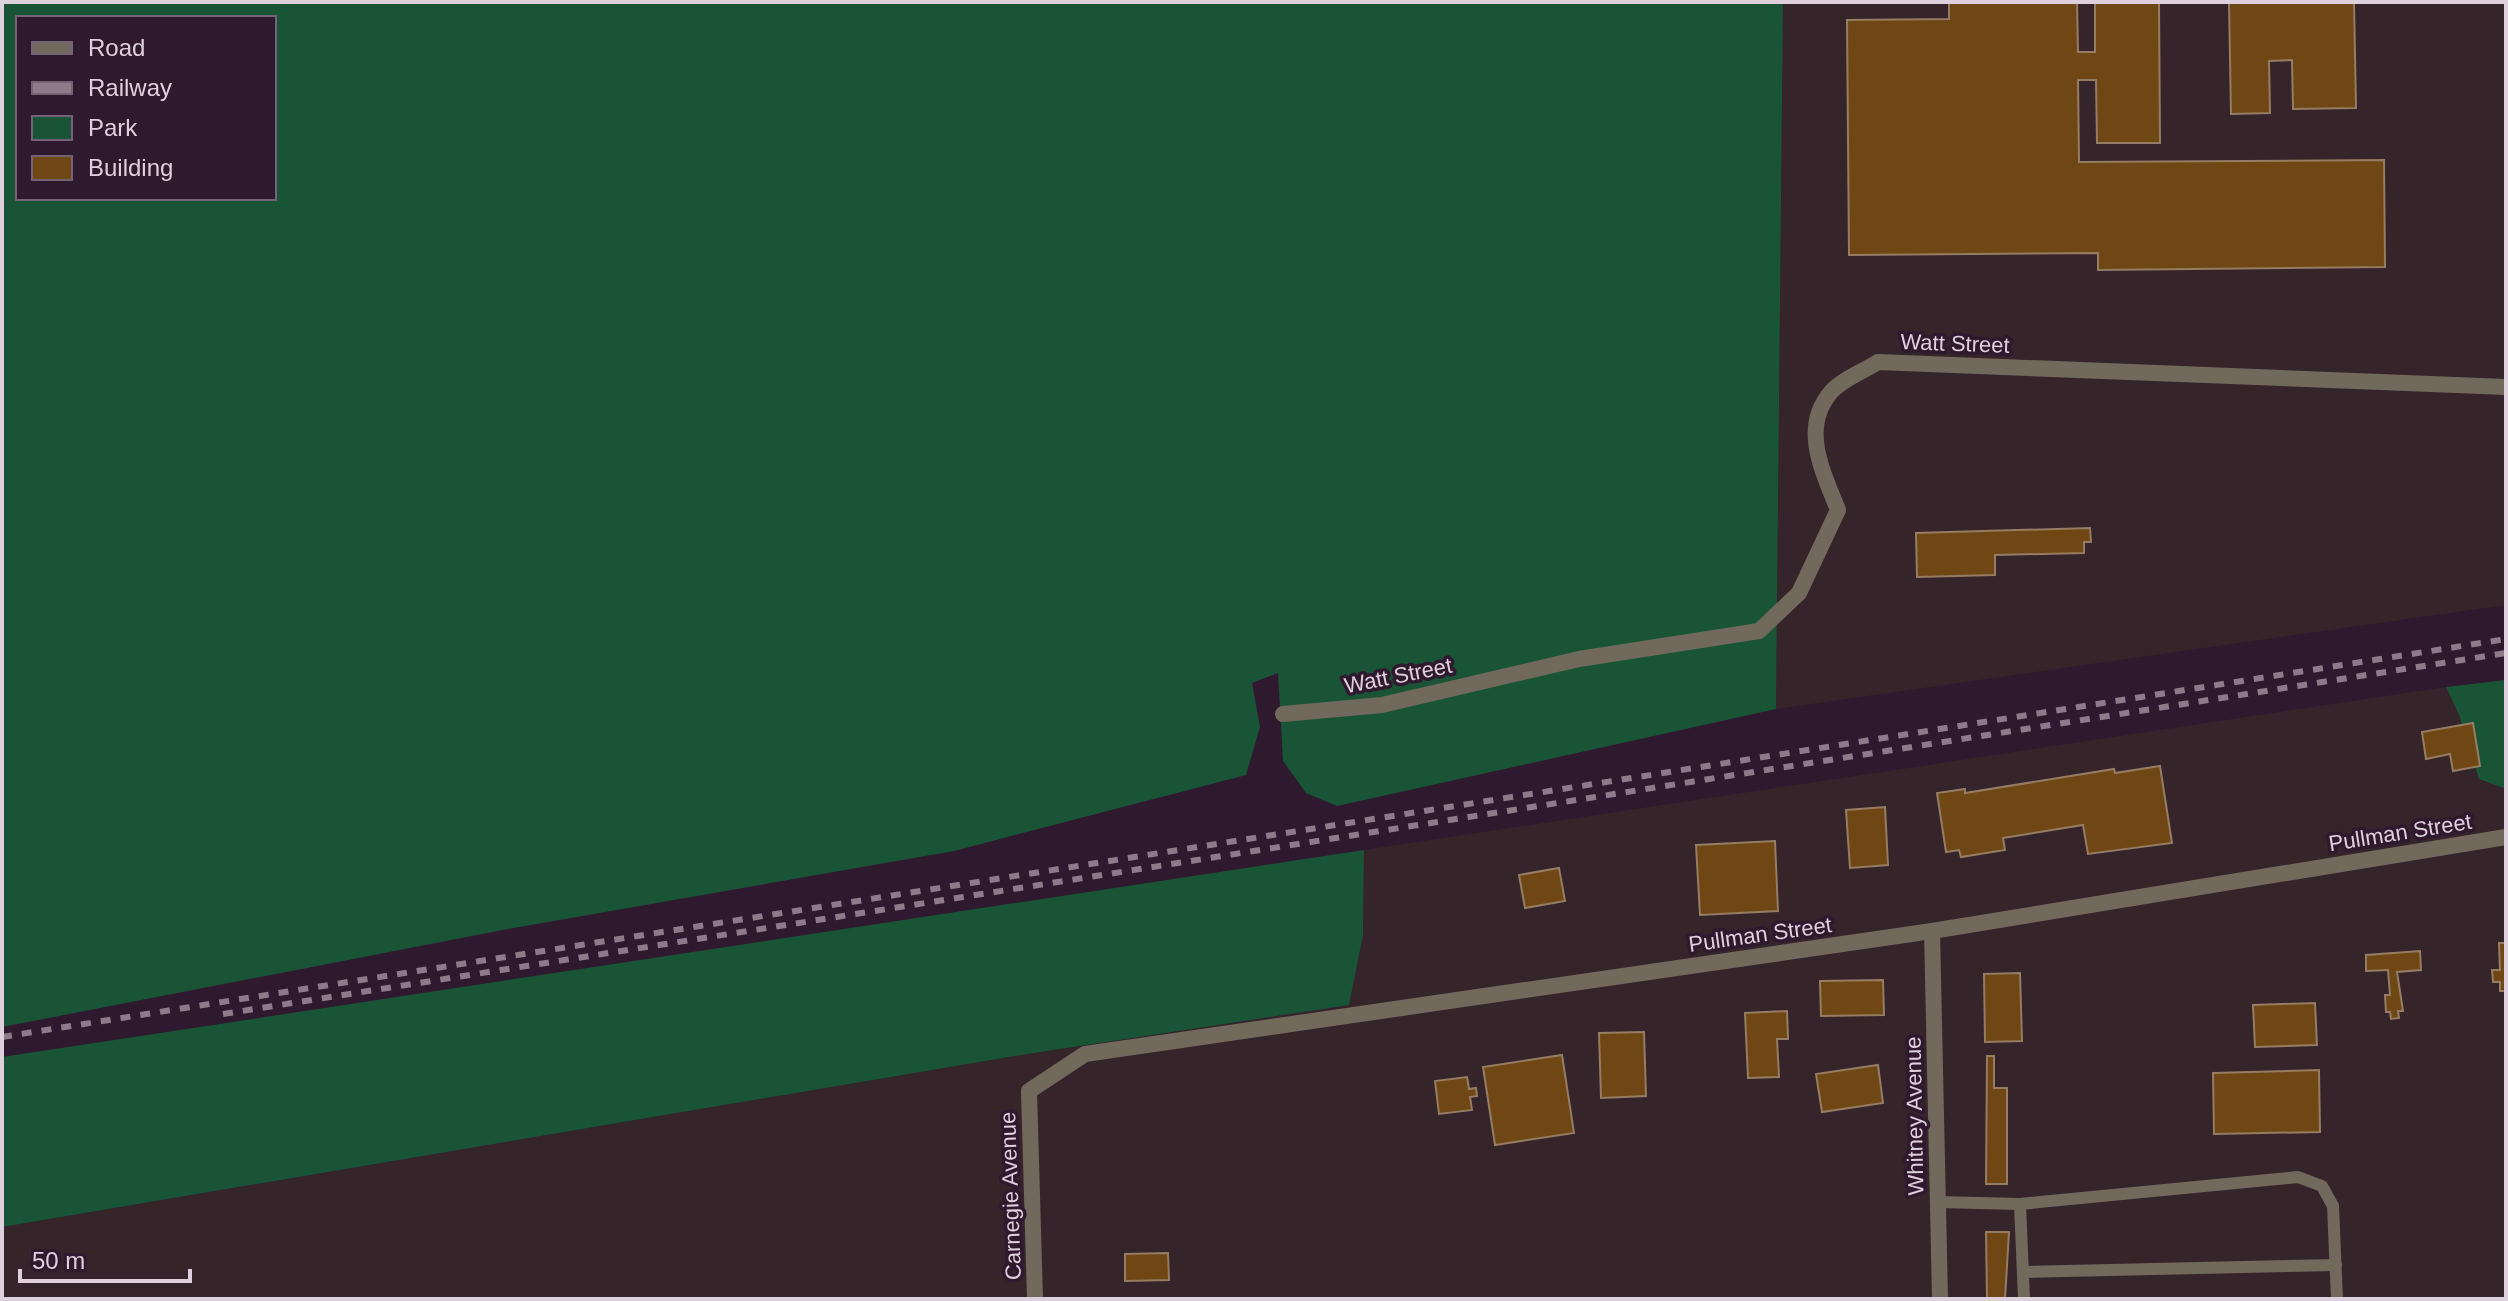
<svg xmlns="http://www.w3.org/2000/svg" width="2508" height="1301" font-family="Arial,sans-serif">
	<rect width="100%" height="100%" fill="#2f192e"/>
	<g fill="#36242b">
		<polygon points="1783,2 2506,2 2506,605 1776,709"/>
		<polygon points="2446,687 2459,715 2479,779 2506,789 2506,1299 2,1299 2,1227 1015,1056 1349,1005 1363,935 1364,850"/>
	</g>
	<g fill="#1a5437" fill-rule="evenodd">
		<path d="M2 2H1783L1776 709 1337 806 1306 793 1283 761 1278 673 1252 683 1260 727 1246 775 954 851 508 929 2 1027ZM18 18H274V198H18Z"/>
		<polygon points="2506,680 2506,789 2479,779 2459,715 2446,687"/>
		<polygon points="1364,850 1363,935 1349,1005 1015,1056 2,1227 2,1057"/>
	</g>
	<g fill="#6f4715" stroke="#957c62" stroke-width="2">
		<polygon points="1949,2 2077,2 2078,52 2095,52 2095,2 2159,2 2160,143 2097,143 2096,80 2078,80 2079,162 2384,160 2385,267 2098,270 2098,253 1849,255 1847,20 1949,19"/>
		<polygon points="2229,2 2354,2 2356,108 2293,109 2292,60 2269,61 2270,113 2231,114"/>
		<polygon points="2090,528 2091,542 2084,542 2084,553 1995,555 1995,575 1917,577 1916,533"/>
		<polygon points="2473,723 2480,766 2453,771 2450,754 2426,759 2422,732"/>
		<polygon points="2160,766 2172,843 2088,854 2083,825 2003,838 2005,850 1961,857 1959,850 1946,852 1937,793 1965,789 1965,793 2114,769 2115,773"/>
		<polygon points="1885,807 1888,865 1850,868 1846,810"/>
		<polygon points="1775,841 1778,911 1700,915 1696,845"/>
		<polygon points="1559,868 1565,901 1525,908 1519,875"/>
		<polygon points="2499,943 2506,943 2506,991 2500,991 2500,982 2493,982 2492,970 2500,970"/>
		<polygon points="2420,951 2421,970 2397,972 2403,1011 2398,1011 2399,1018 2391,1019 2390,1012 2386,1012 2385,995 2390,995 2388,970 2366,971 2366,955"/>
		<polygon points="2020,973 2022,1041 1985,1042 1984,974"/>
		<polygon points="1883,980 1884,1015 1821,1016 1820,981"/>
		<polygon points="2315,1003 2317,1045 2255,1047 2253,1005"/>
		<polygon points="1787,1011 1788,1039 1777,1039 1779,1077 1748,1078 1745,1013"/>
		<polygon points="1644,1032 1646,1096 1601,1098 1599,1033"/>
		<polygon points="1562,1055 1574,1133 1495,1145 1483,1067"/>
		<polygon points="1987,1056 1994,1056 1994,1088 2007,1088 2007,1184 1986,1184"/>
		<polygon points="1878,1065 1883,1103 1822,1112 1816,1074"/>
		<polygon points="2319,1070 2320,1132 2214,1134 2213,1073"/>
		<polygon points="1467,1077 1469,1089 1476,1088 1477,1096 1470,1097 1472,1110 1439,1114 1435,1081"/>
		<polygon points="1986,1232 2009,1232 2005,1299 1987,1299"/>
		<polygon points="1168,1253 1169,1280 1125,1281 1125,1254"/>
	</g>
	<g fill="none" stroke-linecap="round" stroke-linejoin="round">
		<g stroke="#70695c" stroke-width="12">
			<polyline points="1938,1202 2020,1204 2024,1299"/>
			<polyline points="2020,1204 2298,1177 2322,1186 2333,1206 2337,1299"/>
			<polyline points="2023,1272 2336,1265"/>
		</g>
		<g stroke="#70695c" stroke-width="16">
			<path d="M1283 714 1382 705 1579 659 1759 631 1799 593 1838 510C1823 472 1800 428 1831 392 1841 380 1864 371 1878 362L2506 387"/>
			<polyline points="1932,931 1940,1299"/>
			<polyline points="1035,1299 1029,1091 1085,1054 1932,931 2506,837"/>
		</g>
		<g stroke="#8d7b8c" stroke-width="6" stroke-dasharray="10 10" stroke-linecap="butt">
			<polyline points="223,1014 2506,653"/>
			<polyline points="2,1037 2506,639"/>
		</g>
	</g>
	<g text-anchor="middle" stroke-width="7" stroke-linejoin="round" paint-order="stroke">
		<g font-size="22" fill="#dfd0de" stroke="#2f192e">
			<text transform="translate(1955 343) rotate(2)" y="8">Watt Street</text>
			<text transform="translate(1398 675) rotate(-11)" y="8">Watt Street</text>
			<text transform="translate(2400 832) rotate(-9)" y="8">Pullman Street</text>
			<text transform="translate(1760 934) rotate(-8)" y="8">Pullman Street</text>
			<text transform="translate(1914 1116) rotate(-91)" y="8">Whitney Avenue</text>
			<text transform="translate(1010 1196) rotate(-92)" y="8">Carnegie Avenue</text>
		</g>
	</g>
	<rect width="2508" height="1301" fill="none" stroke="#dfd0de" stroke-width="8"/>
	<rect x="16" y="16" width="260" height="184" fill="#2f192e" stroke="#756274" stroke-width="2"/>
	<rect x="32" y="42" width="40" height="12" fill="#70695c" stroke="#756274" stroke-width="2"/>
	<text x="88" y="56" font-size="24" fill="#dfd0de">Road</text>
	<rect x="32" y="82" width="40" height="12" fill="#8d7b8c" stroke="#756274" stroke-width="2"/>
	<text x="88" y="96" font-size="24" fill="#dfd0de">Railway</text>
	<rect x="32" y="116" width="40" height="24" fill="#1a5437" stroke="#756274" stroke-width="2"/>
	<text x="88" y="136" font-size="24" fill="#dfd0de">Park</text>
	<rect x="32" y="156" width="40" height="24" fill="#6f4715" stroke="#756274" stroke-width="2"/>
	<text x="88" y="176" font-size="24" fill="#dfd0de">Building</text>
	<path d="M20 1269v12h170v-12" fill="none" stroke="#dfd0de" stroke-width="4"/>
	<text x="32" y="1269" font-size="24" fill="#dfd0de" stroke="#2f192e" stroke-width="6" paint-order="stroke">50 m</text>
</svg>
